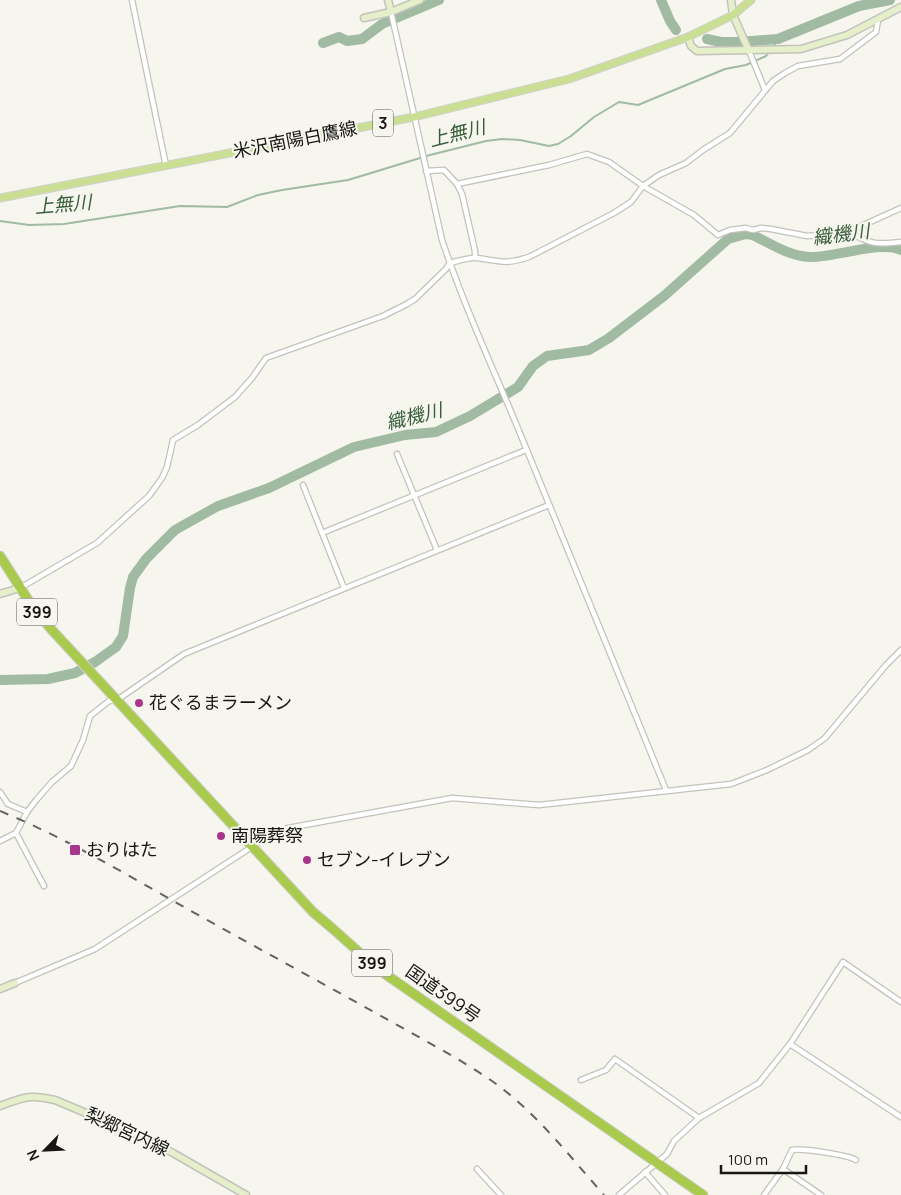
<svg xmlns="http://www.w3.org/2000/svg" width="901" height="1195" font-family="Manrope,'Noto Sans JP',sans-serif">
	<rect width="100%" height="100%" fill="#f6f5ee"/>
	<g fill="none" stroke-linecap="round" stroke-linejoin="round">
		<g stroke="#a1bba2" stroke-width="2">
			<polyline points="773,47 778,39"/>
			<polyline points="0,221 29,225 64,224 180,206 227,207 258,195 282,190 348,180 430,155 486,141 502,139 520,140 549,146 558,144 571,136 594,117 619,102 638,105 725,69 746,65 766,56 770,51"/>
		</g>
		<g stroke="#a1bba2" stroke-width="10">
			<polyline points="661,0 670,21 676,30"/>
			<polyline points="707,39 721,42 738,42 778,39 859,6 890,0"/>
			<polyline points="323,43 339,37 347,41 362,39 382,24 439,0"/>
			<path d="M0 680 48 679 75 673 95 662 116 647 123 636 130 588 133 577 146 559 175 530 218 506 269 488 354 447 405 435 436 432 470 416 518 387 533 366 547 356 589 350 609 338 664 296 728 239 746 234 753 235C771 244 789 256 810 257 833 258 882 240 901 250"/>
		</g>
		<defs>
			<g id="street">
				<polyline points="132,0 166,166"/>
				<path d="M391 12 442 240C463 303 491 364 517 426 567 547 617 668 666 790"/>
				<polyline points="749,51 765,90"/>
				<polyline points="426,171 444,170 457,184 462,194 475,251 475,257"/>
				<polyline points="457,184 549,165 587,154 609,162 643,186 694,215 718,235 730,230 746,228 753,230 761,228 771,229 807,236 835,234 848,232 901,208"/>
				<path d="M848 232C872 244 874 245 901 242"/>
				<polyline points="397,454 437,550"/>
				<polyline points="303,485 344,588"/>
				<polyline points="322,533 526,450"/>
				<path d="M20 588 97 543 149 496 162 478 167 467 173 440 198 425 235 397 252 378 266 358 383 316 407 304 415 299 446 269 450 263C458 261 469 257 477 258 500 261 505 265 529 257L614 213 631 202 643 186 659 175 686 163 703 150 730 133 773 81 785 73 798 66 840 59 876 32 878 20"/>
				<polyline points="0,792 8,804 27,812"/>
				<polyline points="16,833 44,886"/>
				<polyline points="0,841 16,833 27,812 37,799 52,782 71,766 83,740 90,716 109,701 117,700 184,654 549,505"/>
				<polyline points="15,983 95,949 273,833 288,828 452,798 539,805 731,784 767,770 808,750 825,738 886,665 901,650"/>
				<polyline points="790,1044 901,1117"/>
				<polyline points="581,1080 606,1070 615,1059 699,1118"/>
				<polyline points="477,1169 501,1195"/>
				<polyline points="783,1169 821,1195"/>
				<polyline points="645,1172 665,1195"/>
				<polyline points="619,1195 667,1154 674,1141 699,1118 759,1083 790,1044 843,962 901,1002"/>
				<path d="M764 1195 783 1169 792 1150C802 1148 848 1155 856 1160"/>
			</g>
			<g id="secondary">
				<polyline points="388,0 391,12"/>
				<polyline points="731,0 733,15 749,51"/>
				<polyline points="364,18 391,12 420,0"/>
				<polyline points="688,37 691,46 697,51 801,49 847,35 901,7"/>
				<polyline points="0,594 20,588"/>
				<polyline points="0,989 15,983"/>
				<path d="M0 1106C24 1097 29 1094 55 1100L138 1135 173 1153 246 1195"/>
			</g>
			<polyline id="primary" points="0,198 414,117 569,79 688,37 733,15 751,0"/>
			<polyline id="highway" points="0,556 32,606 51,629 313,912 333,929 378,969 703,1195"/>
		</defs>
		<use href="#street" stroke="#c3c2bc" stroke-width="7"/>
		<use href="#secondary" stroke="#c3c2bc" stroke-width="9"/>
		<use href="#primary" stroke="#d1d0d0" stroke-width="9"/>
		<use href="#highway" stroke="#d1d0d0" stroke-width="11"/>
		<use href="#street" stroke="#fff" stroke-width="4.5"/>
		<use href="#secondary" stroke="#e5efca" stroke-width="6"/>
		<use href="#primary" stroke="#cbdf94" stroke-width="7"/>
		<use href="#highway" stroke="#a9ca4d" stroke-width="9"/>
		<path stroke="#64635f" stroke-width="2" stroke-dasharray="9 9" stroke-linecap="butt" d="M0 811C66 838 129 876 191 911 279 960 368 1008 456 1058 472 1068 489 1078 504 1090 542 1120 572 1159 604 1195"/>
	</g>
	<g fill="#aa358d" stroke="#f6f5ee" stroke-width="2">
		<circle cx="139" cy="703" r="5"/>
		<circle cx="221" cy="836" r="5"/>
		<rect x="69" y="844" width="12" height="12" rx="2.5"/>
		<circle cx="307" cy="860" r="5"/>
	</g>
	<g text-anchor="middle" stroke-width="4" stroke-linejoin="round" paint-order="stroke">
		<g fill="#f6f5ee" stroke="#5a5955" stroke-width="1">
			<rect x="373" y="109.5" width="20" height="27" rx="4"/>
			<rect x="17" y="598.5" width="40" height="27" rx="4"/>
			<rect x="352" y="949.5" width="40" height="27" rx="4"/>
		</g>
		<g font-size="16" font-weight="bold" fill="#171614">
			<text x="383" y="129">3</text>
			<text x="37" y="618">399</text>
			<text x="372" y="969">399</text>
		</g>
		<g font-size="18" fill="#171614" stroke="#f6f5ee">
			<text transform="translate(295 140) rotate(-11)" y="6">米沢南陽白鷹線</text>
			<text transform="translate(443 994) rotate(35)" y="6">国道399号</text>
			<text transform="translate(127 1132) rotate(25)" y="6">梨郷宮内線</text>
		</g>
		<g font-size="18" fill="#171614" stroke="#f6f5ee" text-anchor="start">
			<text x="149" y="709">花ぐるまラーメン</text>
			<text x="231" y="842">南陽葬祭</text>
			<text x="86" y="856">おりはた</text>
			<text x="317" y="866">セブン-イレブン</text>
		</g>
		<g font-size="19" font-style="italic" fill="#375f3a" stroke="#f6f5ee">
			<text transform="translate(457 133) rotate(-14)" y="7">上無川</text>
			<text transform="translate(63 204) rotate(-5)" y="7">上無川</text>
			<text transform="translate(841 234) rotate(-7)" y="7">織機川</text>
			<text transform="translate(414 416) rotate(-14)" y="7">織機川</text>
		</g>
	</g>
	<g transform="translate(45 1150) rotate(246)" stroke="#f6f5ee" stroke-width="4" paint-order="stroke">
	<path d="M0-4L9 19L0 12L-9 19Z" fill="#171614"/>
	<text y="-8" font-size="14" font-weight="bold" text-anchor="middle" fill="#171614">N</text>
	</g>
	<path d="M721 1165v8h85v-8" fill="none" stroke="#171614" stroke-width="2.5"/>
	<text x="728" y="1165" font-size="15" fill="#171614" stroke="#f6f5ee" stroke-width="4" paint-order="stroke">100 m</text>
</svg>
